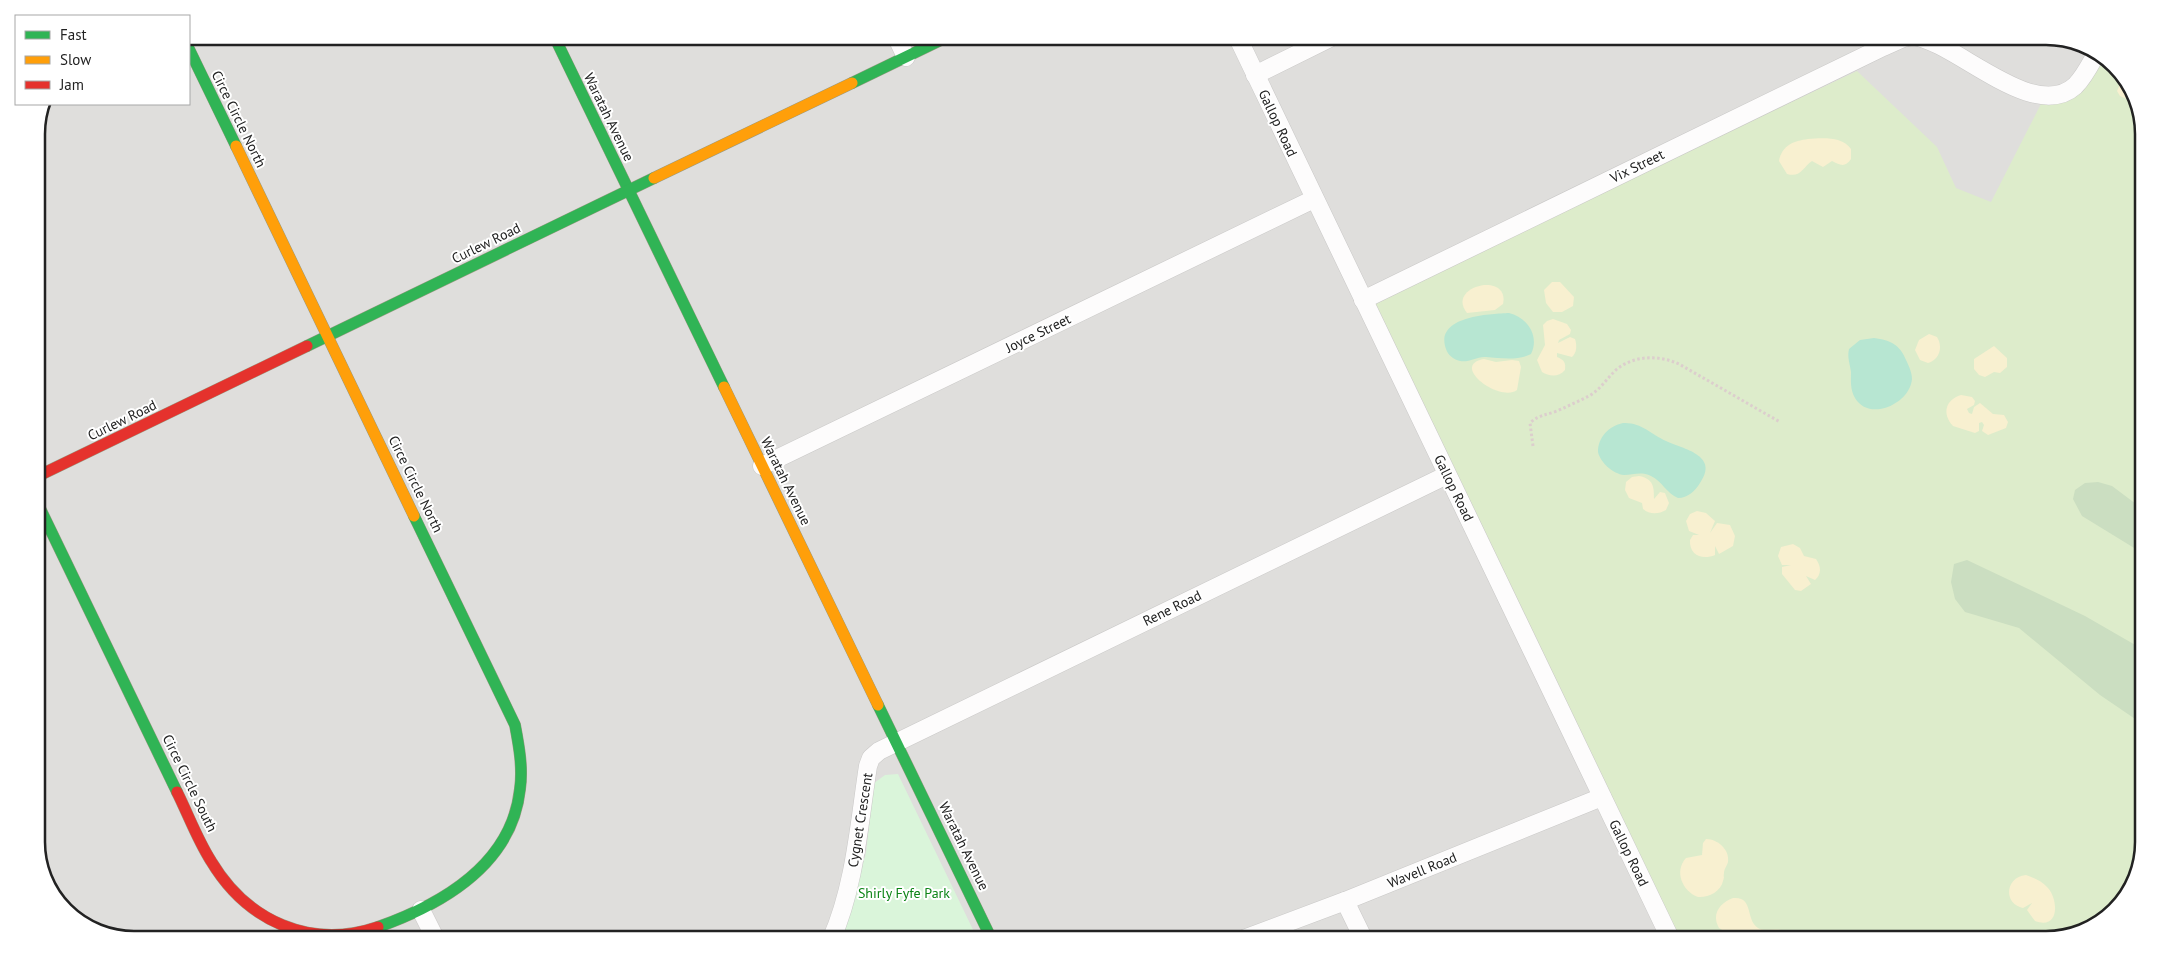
<svg xmlns="http://www.w3.org/2000/svg" width="2180" height="976" font-family="'PT Sans',sans-serif">
	<rect width="100%" height="100%" fill="#f0eeeb"/>
	<polygon fill="#dfdedc" points="189,36 2046,36 2084,44 2127,79 2144,128 2144,842 2136,880 2100,923 2047,940 134,940 96,932 53,897 36,849 36,128 42,104 189,104"/>
	<polygon fill="#ddeccb" points="2100,57 2127,79 2144,128 2144,842 2136,880 2100,923 2047,940 1677,940 1368,302 1857,71 1937,147 1956,188 1991,202 2045,96 2068,93"/>
	<g fill="#cbdec1">
		<polygon points="2098,482 2112,486 2136,504 2144,505 2144,554 2082,516 2073,499 2075,490 2085,483"/>
		<polygon points="1967,560 2085,616 2144,650 2144,725 2100,695 2019,628 1965,612 1955,599 1951,582 1954,564"/>
	</g>
	<g fill="#f8f0d0">
		<polygon points="2124,76 2127,79 2133,97 2129,100 2120,96 2117,91"/>
		<path d="M1808 139C1822 138 1842 136 1851 149V159C1845 168 1840 165 1832 161L1823 167 1812 161C1803 167 1801 178 1787 174L1779 161C1782 145 1794 141 1808 139Z"/>
		<polygon points="1552,282 1560,282 1574,297 1573,306 1562,312 1553,312 1546,303 1544,290"/>
		<path d="M1484 285C1497 284 1506 291 1503 304L1495 310 1467 313C1455 298 1469 287 1484 285Z"/>
		<path d="M1553 319 1567 324 1571 330 1570 334 1559 340 1558 343 1570 337 1575 339C1577 345 1577 353 1572 357L1557 353V357C1564 360 1566 362 1565 370 1559 377 1550 377 1542 372L1537 360 1545 345 1543 325 1547 321Z"/>
		<path d="M1929 334 1937 337C1943 347 1940 359 1928 363L1920 360 1915 350 1919 340Z"/>
		<polygon points="1994,346 2007,358 2007,367 2000,373 1994,372 1985,377 1979,375 1974,369 1974,359"/>
		<path d="M1484 359 1496 362 1512 360 1519 361 1521 367 1517 390C1500 403 1449 365 1484 359Z"/>
		<path d="M1961 395 1972 397 1975 401 1974 405 1967 409 1969 413 1972 414 1974 407 1980 403 1993 414 2004 415 2008 422 2006 428 1988 435 1982 431 1984 425 1982 422 1979 423V431L1975 433 1953 426C1942 414 1945 400 1961 395Z"/>
		<path d="M1639 476C1654 479 1654 487 1654 499L1660 492 1665 493 1669 503 1666 510C1659 514 1650 515 1643 509L1642 503 1629 498 1625 490 1626 482 1632 477Z"/>
		<path d="M1697 511 1706 513 1715 521 1710 533 1717 523 1730 525 1735 536 1733 546 1719 554 1715 546V555C1703 560 1689 556 1690 540L1693 535H1699L1689 531 1686 521 1690 514Z"/>
		<path d="M1793 544 1800 548 1804 556 1816 559C1821 566 1822 574 1815 580L1806 576 1811 584 1801 591 1795 590 1782 574V567L1791 565H1782L1778 556 1781 547Z"/>
		<path d="M1706 839C1718 839 1730 850 1728 862 1727 866 1724 869 1724 873 1723 879 1725 875 1723 881 1721 892 1707 898 1698 897 1682 891 1674 871 1686 858L1702 855 1703 843Z"/>
		<path d="M2026 875C2034 878 2042 881 2048 888 2059 901 2059 930 2035 921L2027 910 2032 903 2023 908C2003 904 2005 877 2026 875Z"/>
		<path d="M1733 898C1754 896 1745 919 1758 928 1764 932 1774 928 1781 930L1789 940H1729L1730 935 1719 928C1711 914 1720 903 1733 898Z"/>
	</g>
	<polygon fill="#daf5da" points="898,774 978,940 840,940 866,853 874,783 885,775"/>
	<g fill="#b7e6d2">
		<path d="M1509 313C1527 317 1540 336 1531 354 1518 361 1500 358 1486 357 1477 356 1469 363 1460 361 1453 359 1448 355 1446 349 1434 316 1490 314 1509 313Z"/>
		<path d="M1874 338C1891 340 1900 345 1906 360 1909 366 1912 373 1912 379 1910 404 1869 422 1855 398 1850 389 1851 381 1851 372 1850 364 1847 357 1849 349L1860 340Z"/>
		<path d="M1623 423C1641 422 1651 434 1666 441 1683 449 1720 455 1700 483 1695 491 1688 498 1678 498 1667 494 1662 481 1651 476 1641 471 1633 475 1624 475 1613 474 1600 462 1598 452 1598 437 1609 426 1623 423Z"/>
	</g>
	<g fill="none" stroke-linecap="round" stroke-linejoin="round">
		<defs>
			<g id="street">
				<polyline points="896,36 906,57"/>
				<polyline points="1237,36 1671,940"/>
				<path d="M1914 36C1957 43 2034 123 2075 86 2084 77 2090 65 2096 54"/>
				<polyline points="1255,75 1334,36"/>
				<polyline points="1363,300 1883,47 1903,38 1913,36"/>
				<polyline points="762,466 1314,199"/>
				<polyline points="1345,901 1364,940"/>
				<polyline points="421,910 436,940"/>
				<path d="M831 940C855 886 859 824 868 766L871 758 879 751 1447 475"/>
				<polyline points="1241,940 1345,901 1602,797"/>
			</g>
			<g id="fast">
				<polyline points="554,36 724,387"/>
				<polyline points="189,49 236,146"/>
				<polyline points="852,83 949,36"/>
				<polyline points="307,346 654,178"/>
				<polyline points="36,500 177,792"/>
				<polyline points="878,705 992,940"/>
				<path d="M378 927C443 904 512 864 520 789 523 768 519 746 515 725L414 516"/>
			</g>
			<g id="slow">
				<polyline points="236,146 414,516"/>
				<polyline points="654,178 852,83"/>
				<polyline points="724,387 878,705"/>
			</g>
			<g id="jam">
				<polyline points="36,477 307,346"/>
				<path d="M177 792C188 814 197 839 211 861 247 921 310 950 378 927"/>
			</g>
		</defs>
		<use href="#street" stroke="#c9c8c7" stroke-width="19"/>
		<use href="#fast" stroke="#999a82" stroke-width="12"/>
		<use href="#slow" stroke="#999a82" stroke-width="12"/>
		<use href="#jam" stroke="#999a82" stroke-width="12"/>
		<path stroke="#dccecd" stroke-width="3" stroke-dasharray="2.5 2.5" stroke-linecap="butt" d="M1533 446 1530 423C1538 415 1547 415 1557 411 1568 406 1579 401 1589 396 1601 389 1607 378 1617 369 1635 355 1659 355 1679 364L1780 422"/>
		<use href="#street" stroke="#fdfcfc" stroke-width="18"/>
		<use href="#fast" stroke="#30b455" stroke-width="11"/>
		<use href="#slow" stroke="#ff9f0a" stroke-width="11"/>
		<use href="#jam" stroke="#e5322d" stroke-width="11"/>
	</g>
	<g text-anchor="middle" stroke-width="4" stroke-linejoin="round" paint-order="stroke">
		<g font-size="14" fill="#222" stroke="#fff">
			<text transform="translate(609 117) rotate(64)" y="5">Waratah Avenue</text>
			<text transform="translate(239 119) rotate(64)" y="5">Circe Circle North</text>
			<text transform="translate(1278 123) rotate(65)" y="5">Gallop Road</text>
			<text transform="translate(1637 166) rotate(-26)" y="5">Vix Street</text>
			<text transform="translate(486 243) rotate(-26)" y="5">Curlew Road</text>
			<text transform="translate(1038 333) rotate(-26)" y="5">Joyce Street</text>
			<text transform="translate(122 420) rotate(-26)" y="5">Curlew Road</text>
			<text transform="translate(786 481) rotate(64)" y="5">Waratah Avenue</text>
			<text transform="translate(416 484) rotate(64)" y="5">Circe Circle North</text>
			<text transform="translate(1454 488) rotate(64)" y="5">Gallop Road</text>
			<text transform="translate(1172 608) rotate(-26)" y="5">Rene Road</text>
			<text transform="translate(190 783) rotate(64)" y="5">Circe Circle South</text>
			<text transform="translate(860 820) rotate(-81)" y="5">Cygnet Crescent</text>
			<text transform="translate(964 846) rotate(64)" y="5">Waratah Avenue</text>
			<text transform="translate(1629 853) rotate(64)" y="5">Gallop Road</text>
			<text transform="translate(1422 870) rotate(-22)" y="5">Wavell Road</text>
		</g>
		<g font-size="14" fill="#0c8416" stroke="#fff">
			<text x="904" y="898">Shirly Fyfe Park</text>
		</g>
	</g>
	<path d="M0 0H2180V976H0ZM134 45H2046A89 89 0 0 1 2135 134V842A89 89 0 0 1 2046 931H134A89 89 0 0 1 45 842V134A89 89 0 0 1 134 45Z" fill="#fff" fill-rule="evenodd"/>
	<path fill="none" stroke="#222" stroke-width="2.5" d="M134 45H2046A89 89 0 0 1 2135 134V842A89 89 0 0 1 2046 931H134A89 89 0 0 1 45 842V134A89 89 0 0 1 134 45Z"/>
	<rect x="15" y="15" width="175" height="90" fill="#ffffff" stroke="#a7a7a7"/>
	<rect x="25" y="31" width="25" height="8" fill="#30b455" stroke="#a7a7a7"/>
	<text x="60" y="40" font-size="15" fill="#222222">Fast</text>
	<rect x="25" y="56" width="25" height="8" fill="#ff9f0a" stroke="#a7a7a7"/>
	<text x="60" y="65" font-size="15" fill="#222222">Slow</text>
	<rect x="25" y="81" width="25" height="8" fill="#e5322d" stroke="#a7a7a7"/>
	<text x="60" y="90" font-size="15" fill="#222222">Jam</text>
</svg>
